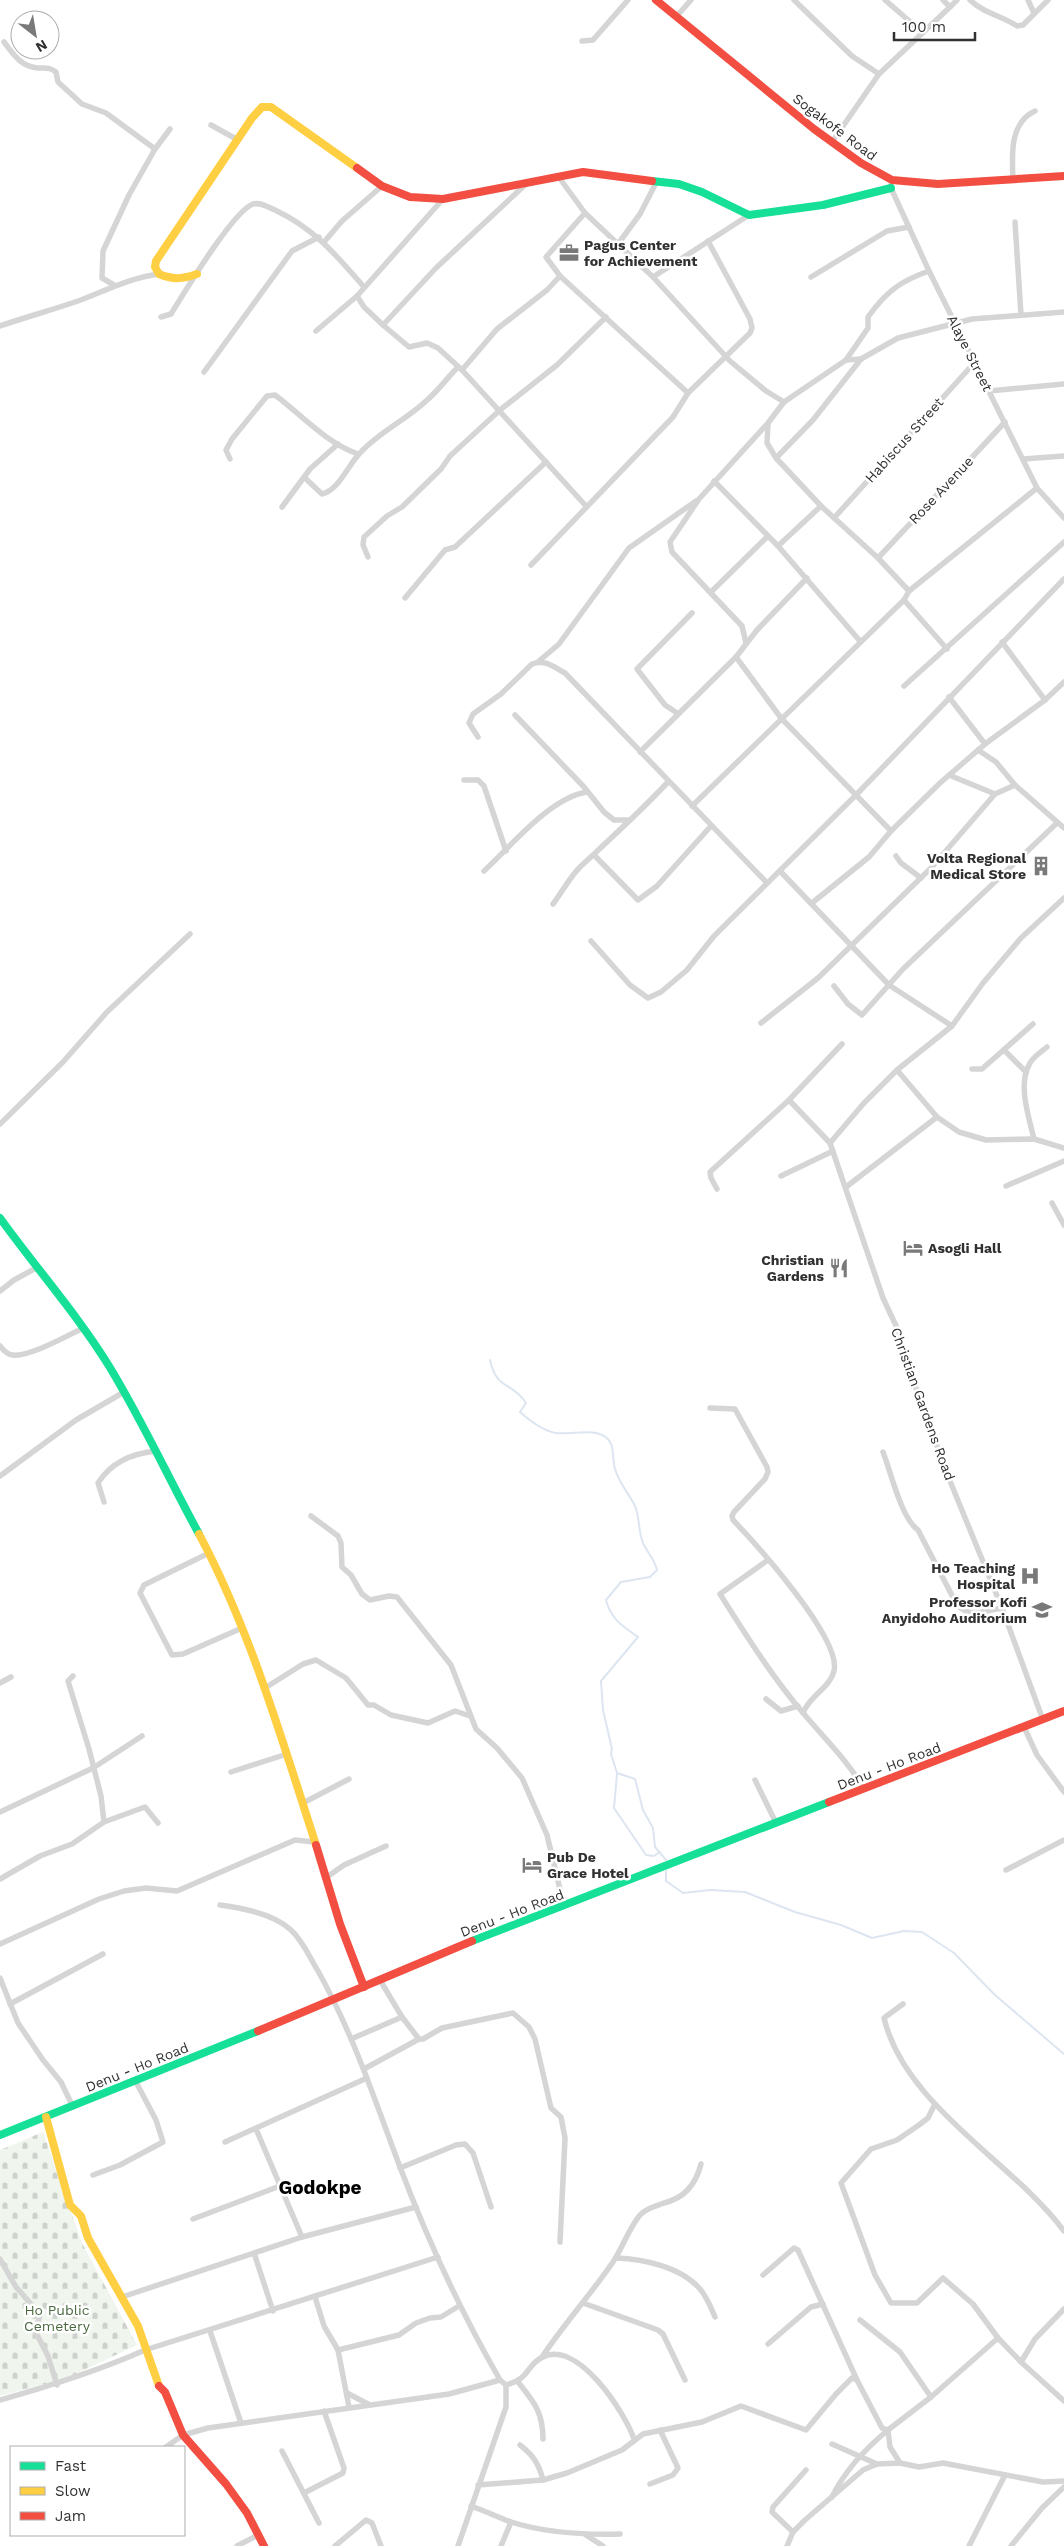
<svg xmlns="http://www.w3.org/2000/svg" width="1064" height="2546" font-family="'Work Sans',sans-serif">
	<defs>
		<pattern id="cemetery-stones" width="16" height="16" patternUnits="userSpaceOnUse" patternTransform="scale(1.25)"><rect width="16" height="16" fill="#f0f5ee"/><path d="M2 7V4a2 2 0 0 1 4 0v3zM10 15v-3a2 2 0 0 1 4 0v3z" fill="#ced2cd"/></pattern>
	</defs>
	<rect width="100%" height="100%" fill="#fff"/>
	<polygon fill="url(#cemetery-stones)" points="43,2132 82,2243 137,2345 67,2378 0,2396 0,2150"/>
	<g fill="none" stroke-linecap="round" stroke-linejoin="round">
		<g stroke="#dde5f1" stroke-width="2">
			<path d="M490 1360C496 1390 513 1382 526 1403L520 1412C529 1420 544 1431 556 1433 570 1435 589 1429 602 1435 617 1442 611 1457 615 1469 619 1483 629 1494 635 1506 640 1518 638 1531 643 1543 647 1552 655 1560 657 1570L650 1577 621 1582 606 1600C611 1619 622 1626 638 1637L601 1681 603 1710 612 1749 611 1754 617 1773 635 1779 643 1810 653 1828 655 1847 666 1860"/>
			<polyline points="617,1774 614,1808 646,1855 654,1856 660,1852"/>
			<polyline points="666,1871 666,1881 683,1893 710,1890 745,1892 795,1912 841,1925 872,1938 904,1931 922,1932 954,1953 995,1995 1064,2054"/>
		</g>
		<g stroke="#d5d5d5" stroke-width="5.5">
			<polyline points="794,0 852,56 879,74"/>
			<polyline points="885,0 922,32"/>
			<polyline points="943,0 950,7 957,0"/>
			<path d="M970 0C983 13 1002 16 1017 26L1023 25 1048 0"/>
			<polyline points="1028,0 1034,13"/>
			<polyline points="676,17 691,0"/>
			<polyline points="582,41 593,40 628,0"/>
			<path d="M4 42C13 54 21 67 38 68 46 68 49 67 56 72L58 82 82 104 106 113 155 149"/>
			<polyline points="211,125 238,140"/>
			<polyline points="832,142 879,74 950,7"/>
			<polyline points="558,176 585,213 653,277 730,361 766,391 784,402"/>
			<path d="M1013 180C1012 156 1009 123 1035 111"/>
			<polyline points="891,185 891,188 929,271 1037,488 1064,518"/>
			<polyline points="1015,222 1021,315"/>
			<polyline points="324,242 342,221 382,186"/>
			<polyline points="618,244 640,214 657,181"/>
			<polyline points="560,276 688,393"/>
			<polyline points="653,277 749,215"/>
			<polyline points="811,277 887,231 909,227"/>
			<polyline points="114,285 102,278 103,251 129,195 155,149 170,129"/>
			<polyline points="357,296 364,307 383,325 436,268 526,184"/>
			<path d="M161 317 171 314C184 293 233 211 253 204 261 202 268 207 275 210 315 229 336 255 364 287"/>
			<polyline points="383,325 409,347 427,343 438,348 462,370 586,506"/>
			<path d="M0 326C26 317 52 310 78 301 105 291 129 278 159 274"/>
			<polyline points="316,331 357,296 443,199"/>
			<path d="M846 360 868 328V317C886 292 900 281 929 271"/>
			<polyline points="462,370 497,329 547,290 560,276 546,257 585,213"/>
			<polyline points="204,372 292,251 319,237"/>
			<polyline points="989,391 1064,384"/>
			<polyline points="768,424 767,443 776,458 821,506 878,558 909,591"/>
			<polyline points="776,458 813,420 861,359 898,338 972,319 1064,312"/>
			<path d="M230 459 226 450 232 439 267 396 275 395C303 416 325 442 358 454"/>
			<polyline points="1023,459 1064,456"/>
			<path d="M305 478 322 494C339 490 348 465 360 453 379 432 406 420 426 401 438 391 447 378 458 367"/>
			<polyline points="714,481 778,546 860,641"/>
			<polyline points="282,507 310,469 338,444"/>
			<polyline points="834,518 975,362"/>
			<polyline points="778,546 821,506"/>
			<polyline points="368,557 363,545 364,537 387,516 402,507 441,469 450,456 500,410 557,365 606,317"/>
			<polyline points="878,558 1005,422"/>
			<polyline points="531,565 673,417 688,393 750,333 752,328 750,319 708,241"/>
			<polyline points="711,592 768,536"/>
			<polyline points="405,598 445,550 455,547 546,462"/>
			<polyline points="904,600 947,649"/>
			<polyline points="1002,642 1045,700"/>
			<polyline points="746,643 742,626 672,552 670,542 699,499 768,423 784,402 846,360 861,359"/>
			<polyline points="736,657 781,718 891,831"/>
			<polyline points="539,661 559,644 629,548 696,501"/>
			<polyline points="904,686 1064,542"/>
			<polyline points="949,697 985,744"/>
			<polyline points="677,713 665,705 637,669 692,613"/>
			<polyline points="515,715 584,787 604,812 614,820 629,820"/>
			<path d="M478 737 469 723 473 714 501 694 532 664C545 659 554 667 565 673L767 883"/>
			<polyline points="978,750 996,762 1015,785 1064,828"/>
			<polyline points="640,752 736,657 757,630 807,578"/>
			<polyline points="949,775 995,794"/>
			<polyline points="464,780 478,780 484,786 506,851"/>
			<polyline points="692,806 904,600 909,591 1037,488"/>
			<polyline points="595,856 638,900 657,886 711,826"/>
			<polyline points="896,856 901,863 921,878"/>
			<path d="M484 871C511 846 551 797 587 792"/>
			<polyline points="780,871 889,985 952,1026"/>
			<polyline points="812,903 869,857 891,831 940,783 985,744 1045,700 1064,682"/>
			<path d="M553 904C562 892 570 877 580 867 610 839 640 812 668 782"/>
			<polyline points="591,941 630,985 648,998 661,992 687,970 714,936 857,794 1064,579"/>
			<polyline points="834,986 848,1004 862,1015 903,969 1057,823"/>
			<polyline points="761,1023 818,978 932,867 995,794 1015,785"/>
			<polyline points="1004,1050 1026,1072"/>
			<polyline points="972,1069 982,1069 1033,1024"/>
			<polyline points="897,1070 937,1117 959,1132 986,1140 1034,1139 1064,1148"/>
			<polyline points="789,1100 830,1143 883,1298 898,1330 907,1364 950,1481 1002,1608 1043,1720"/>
			<polyline points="0,1124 63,1062 107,1012 190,934"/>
			<path d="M1034 1139C1029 1117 1017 1084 1030 1063 1033 1057 1041 1052 1047 1047"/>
			<polyline points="830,1143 864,1103 897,1070 952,1026 983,983 1021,938 1064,898"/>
			<polyline points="781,1176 833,1151"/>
			<polyline points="1006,1186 1064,1161"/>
			<polyline points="846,1187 937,1117"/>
			<polyline points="717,1189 711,1178 710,1172 789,1100 842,1044"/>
			<polyline points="1052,1203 1064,1225"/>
			<polyline points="0,1291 14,1280 36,1268"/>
			<path d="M0 1346C3 1350 7 1355 13 1355 29 1357 67 1336 83 1328"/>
			<path d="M710 1408 735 1409 767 1467 768 1472 765 1479 734 1512 732 1516 733 1520C756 1544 842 1639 834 1671 830 1688 809 1696 803 1713"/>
			<path d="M883 1452C891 1472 901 1518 918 1530L957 1605C970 1618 985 1611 1002 1608"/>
			<polyline points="0,1476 76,1420 124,1392"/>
			<path d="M104 1502 98 1483C112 1461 133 1453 157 1451"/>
			<polyline points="311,1516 338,1536 341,1543 342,1567 351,1575 362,1594 370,1600 389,1596 397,1597 451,1665 476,1729 497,1748 522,1778 547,1835 564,1906"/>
			<polyline points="209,1553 144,1585 140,1593 172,1655 183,1654 242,1628"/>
			<path d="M768 1560 720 1594C746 1635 772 1677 804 1714 825 1739 848 1761 864 1789"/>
			<polyline points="0,1683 11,1677"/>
			<polyline points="265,1688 303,1664 316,1660 346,1678 368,1705 374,1705 391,1715 428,1723 455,1711 470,1716"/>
			<polyline points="766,1699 781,1711 798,1706"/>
			<polyline points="1024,1727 1037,1755 1064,1792"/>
			<polyline points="231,1772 287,1754"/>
			<polyline points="755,1780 776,1823"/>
			<polyline points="303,1803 349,1779"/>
			<polyline points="0,1812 93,1768 142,1736"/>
			<polyline points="104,1822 145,1807 158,1823"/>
			<polyline points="1006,1870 1064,1840"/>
			<polyline points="327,1877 344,1865 386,1846"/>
			<polyline points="0,1879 40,1856 72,1844 104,1822 101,1796 89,1749 68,1681 73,1676"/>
			<path d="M220 1905C243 1908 274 1914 291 1930 303 1941 310 1958 318 1971 353 2033 375 2101 400 2167 428 2241 461 2312 500 2380L506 2385V2407L458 2546"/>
			<polyline points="0,1944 99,1899 124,1891 146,1888 177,1891 295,1840 315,1842"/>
			<polyline points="0,1978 18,2023 43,2060 61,2082 73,2107"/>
			<polyline points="380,1980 402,2017 419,2039 423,2039 442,2028 513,2013 529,2027 535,2039 551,2108 561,2117 565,2138 560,2242"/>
			<polyline points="10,2004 103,1954"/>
			<path d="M903 2004 884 2018C905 2106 1013 2162 1064 2231"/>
			<polyline points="351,2039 402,2017"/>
			<polyline points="364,2069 419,2039"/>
			<polyline points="935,2104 928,2118 919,2125 897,2140 871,2149 841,2183 875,2275 891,2303 917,2303 943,2278 973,2304 998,2338 1021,2362 1064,2401"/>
			<polyline points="256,2129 302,2237"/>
			<polyline points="225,2142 367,2078"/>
			<polyline points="400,2168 456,2145 465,2144 473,2153 491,2207"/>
			<polyline points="93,2175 120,2165 163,2142 156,2120 136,2082"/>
			<polyline points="193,2219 280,2186"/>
			<polyline points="254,2253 273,2311"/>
			<path d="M616 2258C644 2259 681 2267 700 2289 707 2297 711 2308 715 2317"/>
			<polyline points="0,2259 16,2287 38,2312 40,2316 35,2331 48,2356 57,2385"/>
			<polyline points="763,2275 794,2248 798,2250 857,2380"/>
			<polyline points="122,2297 302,2237 416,2207"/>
			<polyline points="315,2297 324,2326 338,2350 399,2335 416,2323 430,2318 441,2317 459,2306"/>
			<polyline points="583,2303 658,2330 663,2334 685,2380"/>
			<polyline points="860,2320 900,2352 931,2397"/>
			<polyline points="210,2331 241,2423"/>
			<polyline points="768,2344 811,2307 823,2304"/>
			<polyline points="338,2350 349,2407"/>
			<path d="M542 2357C564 2324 591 2294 613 2262 623 2247 629 2228 640 2215 646 2208 656 2206 664 2203 685 2198 696 2184 701 2164"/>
			<polyline points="1021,2362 1035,2339 1064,2309"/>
			<path d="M518 2382C534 2402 543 2412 543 2439"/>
			<path d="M506 2385C531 2378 525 2367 541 2358 577 2337 625 2413 634 2439"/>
			<polyline points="347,2393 368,2404"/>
			<path d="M0 2400C50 2386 98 2371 145 2350L438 2257"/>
			<polyline points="888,2430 890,2447 900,2463"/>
			<polyline points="832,2444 877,2464"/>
			<path d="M520 2445C533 2455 539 2464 543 2480"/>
			<polyline points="166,2447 183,2435 208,2428 449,2394 500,2380"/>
			<polyline points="282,2451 319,2523"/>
			<polyline points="650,2484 673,2475 678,2468 660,2430"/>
			<polyline points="478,2485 543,2480 567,2473 622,2450 643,2434 702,2422 741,2406 806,2430 836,2394 852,2378 857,2380 882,2428 888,2430 931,2397 998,2338"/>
			<polyline points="304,2493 343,2473 344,2468 324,2411"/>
			<path d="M832 2497C845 2470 865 2449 888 2430"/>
			<path d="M471 2506C485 2511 498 2517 511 2522 546 2533 584 2535 620 2534"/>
			<polyline points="793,2532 772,2512 773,2507 806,2470"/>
			<polyline points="586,2535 603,2546"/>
			<polyline points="237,2546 258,2535"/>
			<polyline points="335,2546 366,2520 372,2523 381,2546"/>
			<polyline points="501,2546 511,2522"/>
			<polyline points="787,2546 793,2532 805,2520 863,2470 877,2464 900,2463 919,2467 943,2463 1043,2482 1064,2481"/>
			<polyline points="969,2546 1005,2475"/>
			<polyline points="1011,2546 1042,2508 1064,2487"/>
		</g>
		<g stroke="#16e098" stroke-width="8">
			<polyline points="652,181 679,184 702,192 749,215 823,205 891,188"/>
			<path d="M0 1218C36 1268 77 1314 109 1366 142 1420 169 1479 199 1534"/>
			<polyline points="472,1941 829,1802"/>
			<polyline points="0,2135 258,2031"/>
		</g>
		<g stroke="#ffcf43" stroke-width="8">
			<path d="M197 274C183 279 173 280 159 274L155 267 156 261 252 118 262 107H271L357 168"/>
			<path d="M199 1534C251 1632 282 1740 316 1845"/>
			<polyline points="46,2117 70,2205 81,2216 88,2238 138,2326 159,2386"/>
		</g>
		<g stroke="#f24e42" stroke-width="8">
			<polyline points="656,0 814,129 861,163 892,180 938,184 1064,176"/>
			<polyline points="357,168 382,186 410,197 443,199 583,172 652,181"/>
			<polyline points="829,1802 1064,1711"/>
			<polyline points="316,1845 340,1924 364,1987"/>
			<polyline points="258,2031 472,1941"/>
			<polyline points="159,2386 165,2392 183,2435 226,2484 247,2513 264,2546"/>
		</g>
	</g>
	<defs>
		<symbol id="office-bare" viewBox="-9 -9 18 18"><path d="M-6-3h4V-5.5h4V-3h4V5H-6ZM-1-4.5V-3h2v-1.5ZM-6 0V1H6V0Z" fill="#797979" stroke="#fff" stroke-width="2.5" paint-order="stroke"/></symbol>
		<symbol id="building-bare" viewBox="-9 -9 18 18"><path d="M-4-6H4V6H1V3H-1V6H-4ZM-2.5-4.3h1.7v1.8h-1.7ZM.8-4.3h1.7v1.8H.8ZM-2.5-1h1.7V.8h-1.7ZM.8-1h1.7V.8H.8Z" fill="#797979" stroke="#fff" stroke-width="2.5" paint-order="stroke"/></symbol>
		<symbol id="hotel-bare" viewBox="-9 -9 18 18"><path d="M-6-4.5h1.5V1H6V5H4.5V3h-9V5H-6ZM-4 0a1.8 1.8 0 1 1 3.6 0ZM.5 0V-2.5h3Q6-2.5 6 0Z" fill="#797979" stroke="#fff" stroke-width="2.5" paint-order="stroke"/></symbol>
		<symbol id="restaurant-bare" viewBox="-9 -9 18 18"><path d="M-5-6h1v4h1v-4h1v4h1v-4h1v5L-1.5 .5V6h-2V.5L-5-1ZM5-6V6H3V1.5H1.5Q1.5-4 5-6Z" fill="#797979" stroke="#fff" stroke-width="2.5" paint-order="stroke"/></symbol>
		<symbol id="hospital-bare" viewBox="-9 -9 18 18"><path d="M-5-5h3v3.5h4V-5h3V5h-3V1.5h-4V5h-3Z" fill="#797979" stroke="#fff" stroke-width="2.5" paint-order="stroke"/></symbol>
		<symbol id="school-bare" viewBox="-9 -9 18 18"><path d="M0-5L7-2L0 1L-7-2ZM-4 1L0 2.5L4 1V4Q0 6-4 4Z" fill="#797979" stroke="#fff" stroke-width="2.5" paint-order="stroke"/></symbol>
	</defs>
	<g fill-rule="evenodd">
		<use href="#office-bare" x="555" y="239" width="28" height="28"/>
		<use href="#building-bare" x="1027" y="852" width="28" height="28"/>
		<use href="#hotel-bare" x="899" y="1234" width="28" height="28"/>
		<use href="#restaurant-bare" x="825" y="1254" width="28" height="28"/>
		<use href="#hospital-bare" x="1016" y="1562" width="28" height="28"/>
		<use href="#school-bare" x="1028" y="1596" width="28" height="28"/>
		<use href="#hotel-bare" x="518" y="1851" width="28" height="28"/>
	</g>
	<g text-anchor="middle" stroke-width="5" stroke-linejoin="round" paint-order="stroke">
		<g font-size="14" fill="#313131" stroke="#fff">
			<text transform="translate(835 127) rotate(37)" y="5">Sogakofe Road</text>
			<text transform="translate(970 353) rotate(63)" y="5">Alaye Street</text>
			<text transform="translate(904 440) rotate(-48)" y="5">Habiscus Street</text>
			<text transform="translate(941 490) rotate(-47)" y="5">Rose Avenue</text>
			<text transform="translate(923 1404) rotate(70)" y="5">Christian Gardens Road</text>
			<text transform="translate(889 1766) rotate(-21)" y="5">Denu - Ho Road</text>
			<text transform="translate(512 1913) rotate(-21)" y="5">Denu - Ho Road</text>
			<text transform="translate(137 2067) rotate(-22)" y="5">Denu - Ho Road</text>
		</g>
		<g font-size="14" font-weight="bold" fill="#313131" stroke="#fff" text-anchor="end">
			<text x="584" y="250" text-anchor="start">Pagus Center<tspan x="584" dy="16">for Achievement</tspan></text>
			<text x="1026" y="863">Volta Regional<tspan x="1026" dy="16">Medical Store</tspan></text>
			<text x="928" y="1253" text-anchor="start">Asogli Hall</text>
			<text x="824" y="1265">Christian<tspan x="824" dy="16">Gardens</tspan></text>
			<text x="1015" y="1573">Ho Teaching<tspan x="1015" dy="16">Hospital</tspan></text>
			<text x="1027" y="1607">Professor Kofi<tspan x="1027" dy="16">Anyidoho Auditorium</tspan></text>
			<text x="547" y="1862" text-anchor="start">Pub De<tspan x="547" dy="16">Grace Hotel</tspan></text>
		</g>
		<g font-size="14" fill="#4c6a41" stroke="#fff">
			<text x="57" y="2315">Ho Public<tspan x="57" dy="16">Cemetery</tspan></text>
		</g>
		<g font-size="19" font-weight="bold" fill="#000" stroke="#fff">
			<text x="320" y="2194">Godokpe</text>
		</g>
	</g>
	<rect x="10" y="2446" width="175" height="90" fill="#ffffff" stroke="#adadad"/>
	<rect x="20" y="2462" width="25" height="8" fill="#16e098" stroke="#adadad"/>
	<text x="55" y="2471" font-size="15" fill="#313131">Fast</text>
	<rect x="20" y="2487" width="25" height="8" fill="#ffcf43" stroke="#adadad"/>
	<text x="55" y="2496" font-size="15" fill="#313131">Slow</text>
	<rect x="20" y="2512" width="25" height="8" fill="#f24e42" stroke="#adadad"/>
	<text x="55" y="2521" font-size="15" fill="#313131">Jam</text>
	<g transform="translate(35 35) rotate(149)"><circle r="24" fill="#ffffff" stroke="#adadad"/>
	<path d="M0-4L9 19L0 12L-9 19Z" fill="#797979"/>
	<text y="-8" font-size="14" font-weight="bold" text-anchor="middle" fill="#313131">N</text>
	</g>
	<path d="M894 32v8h81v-8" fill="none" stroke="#313131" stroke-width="2.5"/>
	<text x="902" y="32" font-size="15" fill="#313131" stroke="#ffffff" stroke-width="4" paint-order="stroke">100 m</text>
</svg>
